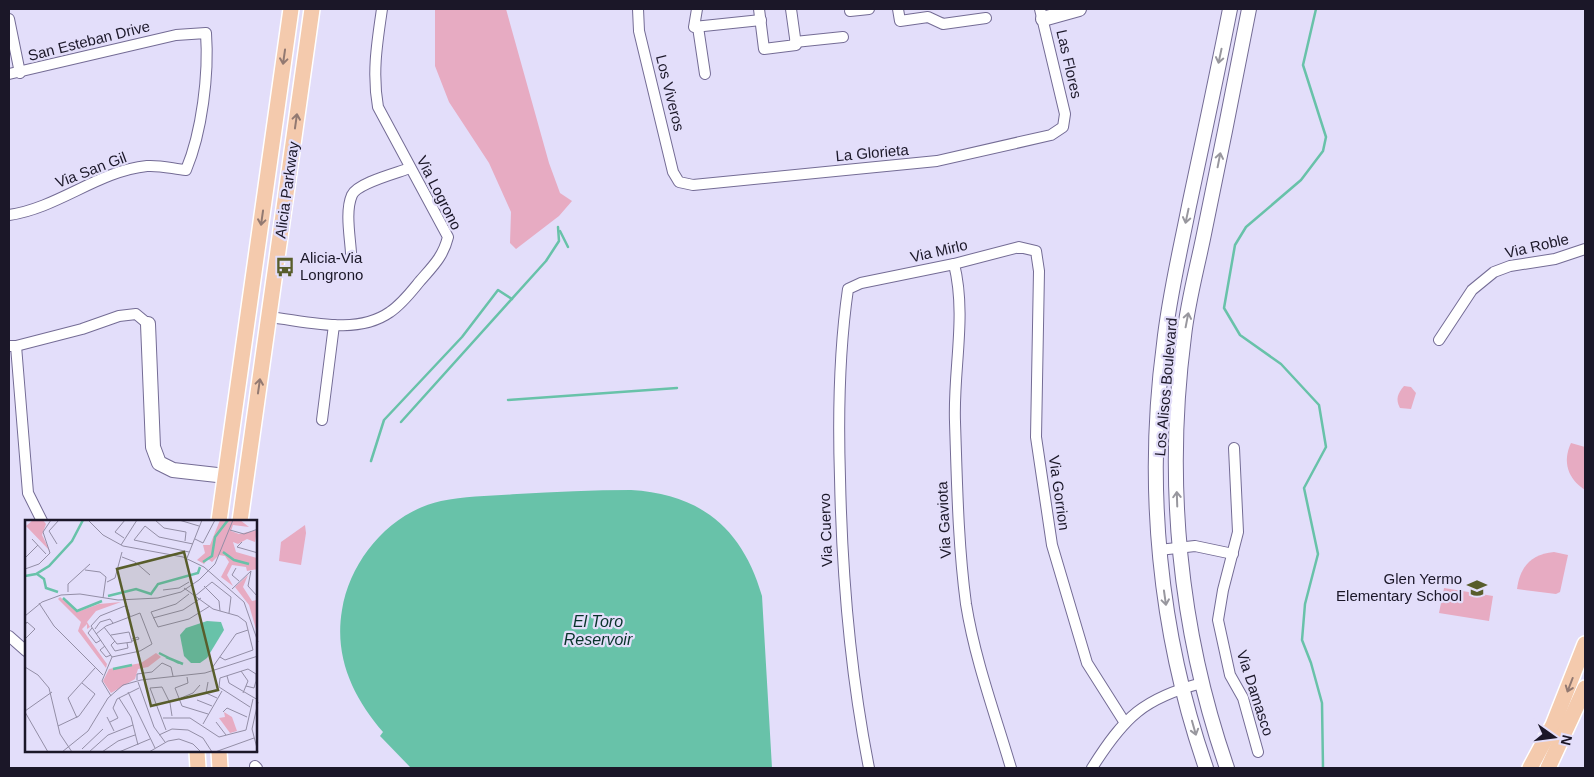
<svg xmlns="http://www.w3.org/2000/svg" width="1594" height="777" font-family="Helvetica,sans-serif">
	<rect width="100%" height="100%" fill="#e3defa"/>
	<g fill="#e7abc2">
		<polygon points="435,9 506,9 549,163 560,193 572,201 559,216 516,249 510,243 511,212 489,163 449,102 435,66"/>
		<path d="M1404 386 1411 387 1416 393 1411 409 1400 408C1395 399 1398 393 1404 386Z"/>
		<path d="M1571 443 1585 447V490C1568 479 1562 462 1571 443Z"/>
		<polygon points="305,525 306,533 301,565 279,561 281,542"/>
		<path d="M1554 552 1568 555 1560 592 1556 594 1517 589C1520 567 1531 554 1554 552Z"/>
		<polygon points="1444,588 1493,596 1489,621 1439,613"/>
	</g>
	<path fill="#68c2a9" d="M631 490C702 494 743 530 762 596L772 768H411L380 736 383 732C353 697 334 657 342 610 350 560 390 512 441 501 466 496 492 496 517 494 555 492 593 490 631 490Z"/>
	<g fill="none" stroke-linecap="round" stroke-linejoin="round">
		<g stroke="#68c2a9" stroke-width="2.5">
			<polyline points="1316,9 1303,65 1326,137 1323,151 1301,180 1246,227 1235,245 1224,308 1240,335 1281,364 1319,405 1326,447 1304,488 1318,554 1305,604 1302,640 1311,663 1322,703 1323,768"/>
			<polyline points="560,231 568,247"/>
			<polyline points="508,400 677,388"/>
			<polyline points="401,422 546,261 559,241 558,227"/>
			<polyline points="371,461 384,420 462,337 498,290 512,299"/>
		</g>
		<defs>
			<g id="street">
				<polyline points="638,9 639,31 673,172 679,182 693,185 937,161 1051,135 1063,127 1065,114 1040,9"/>
				<polyline points="697,9 694,27 761,20"/>
				<polyline points="759,9 764,49 796,45 791,9"/>
				<polyline points="898,9 900,21 928,17 943,24 986,18"/>
				<polyline points="850,11 869,9"/>
				<polyline points="9,19 20,73"/>
				<polyline points="698,27 705,74"/>
				<polyline points="795,42 843,37"/>
				<path d="M9 74 176 35 206 33C209 74 202 132 186 170 174 169 160 165 147 166 98 171 58 208 9 215"/>
				<path d="M351 253C350 236 345 211 352 195 357 183 397 173 410 168"/>
				<path d="M954 264C967 316 953 369 955 422 957 483 958 544 966 604 975 660 995 714 1011 768"/>
				<path d="M269 317C306 321 356 336 390 312 402 304 411 292 420 281 433 266 443 257 448 237L378 107C372 73 377 43 382 9"/>
				<polyline points="1439,340 1472,290 1494,272 1510,266 1555,259 1585,249"/>
				<polyline points="9,346 16,346 82,329 119,316 136,314 148,324"/>
				<polyline points="16,346 28,493 42,521"/>
				<polyline points="322,420 334,325"/>
				<polyline points="1234,448 1238,532 1223,590 1218,620 1230,675 1243,698 1258,752"/>
				<polyline points="1159,550 1195,546 1233,554"/>
				<polyline points="9,636 26,651"/>
				<polyline points="255,766 257,768"/>
				<path d="M869 768C850 672 842 576 840 478 838 416 839 351 848 289L861 283 954 264 1019 247 1036 251 1039 271 1036 437 1052 545 1087 663 1125 723"/>
				<path d="M1092 768C1124 717 1144 698 1202 683"/>
			</g>
			<g id="secondary">
				<polyline points="1043,19 1079,9"/>
				<polyline points="148,324 153,447 159,463 173,470 226,476"/>
				<path d="M1206 768C1159 633 1145 486 1164 344 1169 297 1180 252 1189 206 1203 140 1217 75 1230 9"/>
				<path d="M1227 768C1179 630 1165 481 1184 336 1188 300 1198 265 1205 229 1220 156 1235 82 1249 9"/>
			</g>
			<g id="primary">
				<polyline points="219,521 291,9"/>
				<polyline points="240,521 312,9"/>
				<polyline points="197,751 198,768"/>
				<polyline points="219,751 220,768"/>
				<polyline points="1530,768 1553,725 1585,644"/>
				<polyline points="1548,768 1585,688"/>
			</g>
		</defs>
		<use href="#street" stroke="#746c95" stroke-width="12"/>
		<use href="#secondary" stroke="#746c95" stroke-width="16"/>
		<use href="#primary" stroke="#fff" stroke-width="18"/>
		<use href="#street" stroke="#fff" stroke-width="10"/>
		<use href="#secondary" stroke="#fff" stroke-width="14"/>
		<use href="#primary" stroke="#f4caad" stroke-width="15"/>
	</g>
	<defs><path id="oneway-shaft" d="M-6 0H5M1.5-3L5.5 0L1.5 3" fill="none" stroke-width="1.6" stroke-linecap="round" stroke-linejoin="round" transform="scale(1.25)"/></defs>
	<g stroke="#98979e">
		<use href="#oneway-shaft" transform="translate(1220 56) rotate(102)"/>
		<use href="#oneway-shaft" transform="translate(1219 160) rotate(-79)"/>
		<use href="#oneway-shaft" transform="translate(1187 216) rotate(102)"/>
		<use href="#oneway-shaft" transform="translate(1187 320) rotate(-79)"/>
		<use href="#oneway-shaft" transform="translate(1177 499) rotate(-92)"/>
		<use href="#oneway-shaft" transform="translate(1165 598) rotate(82)"/>
		<use href="#oneway-shaft" transform="translate(1194 728) rotate(74)"/>
	</g>
	<g stroke="#927971">
		<use href="#oneway-shaft" transform="translate(284 57) rotate(98)"/>
		<use href="#oneway-shaft" transform="translate(296 121) rotate(-82)"/>
		<use href="#oneway-shaft" transform="translate(262 218) rotate(98)"/>
		<use href="#oneway-shaft" transform="translate(259 386) rotate(-82)"/>
		<use href="#oneway-shaft" transform="translate(1570 685) rotate(111)"/>
	</g>
	<defs>
		<symbol id="bus-bare" viewBox="-9 -9 18 18"><path d="M-5-6H5V4H4V6H2V4H-2V6H-4V4H-5ZM-3.5-4V0h7V-4ZM-3.5 1.2v1.5H-2V1.2ZM2 1.2v1.5H3.5V1.2Z" fill="#585d2b" stroke="#e3defa" stroke-width="2.5" paint-order="stroke"/></symbol>
		<symbol id="school-bare" viewBox="-9 -9 18 18"><path d="M0-5L7-2L0 1L-7-2ZM-4 1L0 2.5L4 1V4Q0 6-4 4Z" fill="#585d2b" stroke="#e3defa" stroke-width="2.5" paint-order="stroke"/></symbol>
	</defs>
	<g fill-rule="evenodd">
		<use href="#bus-bare" x="271" y="253" width="28" height="28"/>
		<use href="#school-bare" x="1463" y="574" width="28" height="28"/>
	</g>
	<g text-anchor="middle" stroke-width="4.5" stroke-linejoin="round" paint-order="stroke">
		<g font-size="15" fill="#1b1728" stroke="#e3defa">
			<text transform="translate(89 41) rotate(-14)" y="5">San Esteban Drive</text>
			<text transform="translate(1069 64) rotate(77)" y="5">Las Flores</text>
			<text transform="translate(670 93) rotate(76)" y="5">Los Viveros</text>
			<text transform="translate(872 153) rotate(-5)" y="5">La Glorieta</text>
			<text transform="translate(91 170) rotate(-21)" y="5">Via San Gil</text>
			<text transform="translate(287 190) rotate(-82)" y="5">Alicia Parkway</text>
			<text transform="translate(439 193) rotate(63)" y="5">Via Logrono</text>
			<text transform="translate(1537 246) rotate(-13)" y="5">Via Roble</text>
			<text transform="translate(939 251) rotate(-13)" y="5">Via Mirlo</text>
			<text transform="translate(1166 387) rotate(-85)" y="5">Los Alisos Boulevard</text>
			<text transform="translate(1059 493) rotate(82)" y="5">Via Gorrion</text>
			<text transform="translate(944 520) rotate(-93)" y="5">Via Gaviota</text>
			<text transform="translate(826 530) rotate(-92)" y="5">Via Cuervo</text>
			<text transform="translate(1255 693) rotate(72)" y="5">Via Damasco</text>
		</g>
		<g font-size="15" fill="#1b1728" stroke="#e3defa" text-anchor="start">
			<text x="300" y="263">Alicia-Via<tspan x="300" dy="17">Longrono</tspan></text>
			<text x="1462" y="584" text-anchor="end">Glen Yermo<tspan x="1462" dy="17">Elementary School</tspan></text>
		</g>
		<g font-size="16" font-style="italic" fill="#08332a" stroke="#e3defa">
			<text x="598" y="627">El Toro<tspan x="598" dy="18">Reservoir</tspan></text>
		</g>
	</g>
	<g transform="translate(25 520)">
		<rect width="232" height="232" fill="#e3defa"/>
		<path d="M8 0H18L21 4 17 15 25 31 1 6ZM195 0H215L224 7 208 5 206 11 214 14 232 10 230 22 222 19 213 24 208 22 211 32 232 38 233 49 222 51 221 47 207 45 202 55 208 66 196 57 204 42 200 36 194 35 187 42 183 39 179 44 172 40 180 33 178 25H185ZM223 55 218 67 227 81 232 80V113L224 85 210 67ZM35 77 52 92 74 84 96 82 71 91 62 102 65 107 62 109V104L57 109 82 144 81 148 53 111 56 102 33 79ZM131 133 136 137 123 147 113 149 110 159 86 173 78 161 84 149 116 143ZM199 192 207 197 212 211 205 213 194 198 200 197Z" fill="#e7abc2"/>
		<path d="M182 101 196 102 199 110 182 138 175 143H166L159 136 155 115 161 108Z" fill="#68c2a9"/>
		<path fill="none" stroke="#68c2a9" stroke-width="2.5" d="M198 32 209 40 224 44M178 42 187 36 190 17 203 0M12 54 19 59 21 68 33 72M0 56 11 54 24 46 47 21 58 0M83 76 111 69 126 74 133 64 173 53 175 47M38 78 52 91 77 81M134 133 154 143M141 137 158 144M88 149 107 145"/>
		<path fill="none" stroke="#938ea6" stroke-width="1" d="M63 0 78 15 98 26 158 37 179 47 219 82 233 122M130 0 139 8 161 12 160 21M154 0 174 6M205 10 219 14 233 9M99 18 90 12 100 0M7 19 21 34M170 19 178 23 190 0M217 22 212 27 233 33M32 24 24 11 34 0M96 25 112 0M164 32 109 20 120 6 134 17 168 24M97 37 110 42 125 55M0 38 13 25M162 38 177 0M211 48 207 55 214 61M0 49 14 44 25 33 18 12 26 0M60 50 75 52 81 57 78 78M82 62 90 58 97 32M179 66 194 81 195 91M159 68 188 89 213 96 221 102 228 130 200 140 195 137M207 69 226 51 223 66 233 77M138 70 154 68 164 62M43 72V64L65 44M164 74 151 84 126 92 133 107 164 99 185 86M170 76 187 62 206 77 204 93M99 78 105 96M14 83 29 106 78 155M0 96 17 82 36 75 55 74 93 80 133 78 156 72 174 60 190 44 208 0M128 98 158 90 176 78M0 105 2 102 10 109 0 119M79 107 92 124 107 122 104 112M67 108 63 113 71 123 76 120M70 109 75 102 85 99 88 103M71 114 81 106 115 93 127 124 115 131 87 137M86 115 104 112M107 119 113 117 114 119 107 121M90 121 86 125 90 131 103 128 102 123M80 126 75 130 81 137 86 135M0 147 13 155 24 168 35 214 47 232M187 148 211 114 223 110M216 151 223 161 218 173M202 156 204 163 233 180M162 157 163 163 150 168 157 186 183 194M112 160V154L127 152 137 143 146 147 148 156M113 162 129 207 140 222M183 162 181 173 192 178M221 166 229 168 231 161V154L223 149 195 158 194 167 225 187M103 172 130 228M86 176 77 161 87 137 66 106 75 96 100 86M94 178 106 197 113 225M156 178 168 173 175 165M172 180 187 186M233 182 227 209 233 232M0 191 27 172M0 192 23 232M198 192 202 188 222 197M82 197 89 211M52 198 43 178 70 148M138 198H165L194 217 221 210 228 179M85 202 93 198 88 188 92 179 114 168M191 202 201 215M178 204 197 171M33 206 54 196 70 174 57 163M141 210 125 168 137 167 145 183 147 196M134 215 147 209 163 210 178 218 187 232M57 229 78 209M37 232 63 211 83 178 98 165 116 160 180 153 233 136M64 232 83 215 108 205M77 232 93 221 110 215M94 232 125 219M124 232 143 221 154 219 168 224 176 232M143 232H161M190 232 229 218"/>
		<path fill="#585d2b" fill-opacity="0.15" stroke="#585d2b" stroke-width="2.5" d="M159 32 193 170 126 186 92 49Z"/>
		<rect width="232" height="232" fill="none" stroke="#1b1728" stroke-width="2.5"/>
	</g>
	<rect width="1594" height="777" fill="none" stroke="#1b1728" stroke-width="20"/>
	<g transform="translate(1554 737) rotate(104)" stroke="#e3defa" stroke-width="4" paint-order="stroke">
	<path d="M0-4L9 19L0 12L-9 19Z" fill="#1b1728"/>
	<text y="-8" font-size="14" font-weight="bold" text-anchor="middle" fill="#1b1728">N</text>
	</g>
</svg>
